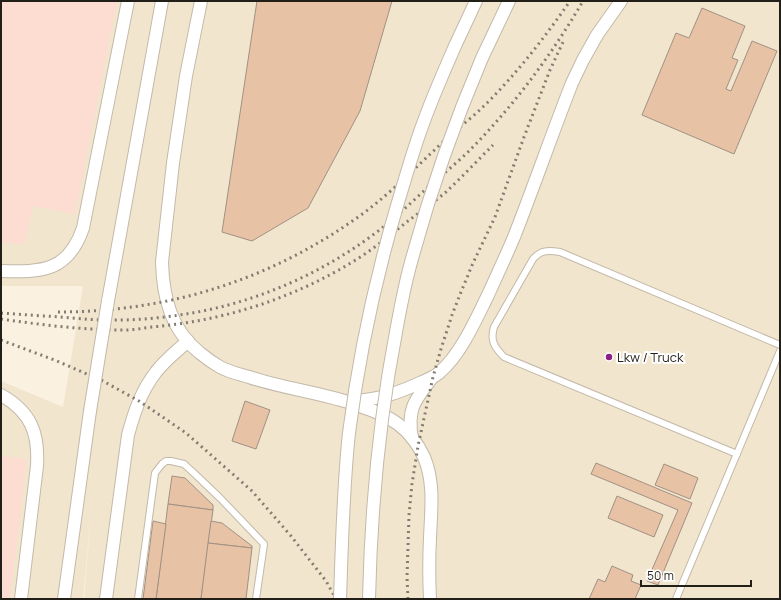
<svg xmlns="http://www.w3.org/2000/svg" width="781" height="600" font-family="Manrope,sans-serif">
	<rect width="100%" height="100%" fill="#fbf1e0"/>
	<polygon fill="#f2e5cd" points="1,1 780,1 780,599 84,599 92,503 83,599 1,599 1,381 63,407 83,286 1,286"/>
	<g fill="#fddcd2">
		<polygon points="1,1 117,1 75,214 33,206 25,244 1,243"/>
		<polygon points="1,456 27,459 10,599 1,599"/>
	</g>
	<g fill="#e7c2a4" stroke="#a09186">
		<polygon points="257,1 392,1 360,111 308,208 252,241 222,232"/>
		<polygon points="702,8 745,26 732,58 738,60 726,89 731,91 752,41 777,51 734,154 642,115 676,33 689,38"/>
		<polygon points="245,401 270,410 256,449 232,441"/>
		<polygon points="596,463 692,503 658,585 647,581 678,510 591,474"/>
		<polygon points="664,464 698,478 690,499 655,485"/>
		<polygon points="172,476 185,478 213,505 213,510 168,504"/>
		<polygon points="617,496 663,515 654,537 608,518"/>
		<polygon points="168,504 213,510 201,599 156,599"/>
		<polygon points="153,521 166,524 156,599 143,599"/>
		<polygon points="211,521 222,523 252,546 252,548 208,543"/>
		<polygon points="208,543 252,548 246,599 201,599"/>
		<polygon points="612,566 633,575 631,581 641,585 635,599 589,599 598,579 605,582"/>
	</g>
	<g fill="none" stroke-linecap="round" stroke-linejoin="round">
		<defs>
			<g id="service">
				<path d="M737 454 504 357C494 347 490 340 494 327L533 259C541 250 548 250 560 252L780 345"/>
				<polyline points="138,599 155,473 162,464 166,461 171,461 184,464 196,475 221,499 264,544 256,599"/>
				<polyline points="676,599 780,351"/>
			</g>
			<g id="minor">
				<path d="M201 1 186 76 173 163 162 262C163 298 171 330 200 353 206 358 213 363 220 367 229 372 239 374 249 377 285 389 324 393 360 406 390 416 410 427 424 457 435 483 431 511 430 538 429 558 429 579 430 599"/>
				<polyline points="455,46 476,1"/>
				<polyline points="482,58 509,1"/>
				<path d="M1 271C42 272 68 272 83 228L128 1"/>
				<polyline points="108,301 162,1"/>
				<path d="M1 395C31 412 39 433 37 466L21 599"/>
				<path d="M352 401C378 400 398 393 422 382 428 379 435 377 440 372 461 354 476 319 488 295 497 275 506 256 514 237 534 186 552 134 572 83L583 60 597 35 621 1"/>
				<path d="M412 438C407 410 414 401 431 379"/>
				<polyline points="64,599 90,411"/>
				<path d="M106 599 128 435C134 413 141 391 156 372 165 360 177 351 188 341"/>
			</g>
		</defs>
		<use href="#service" stroke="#c2b9a9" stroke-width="8"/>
		<use href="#minor" stroke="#c2b9a9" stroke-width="14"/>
		<use href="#service" stroke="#fff" stroke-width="6"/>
		<use href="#minor" stroke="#fff" stroke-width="12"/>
		<g stroke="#837c71" stroke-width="3" stroke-dasharray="2 4" stroke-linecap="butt">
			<path d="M58 312C170 312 274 279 365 212 393 191 417 166 442 143 457 129 473 117 487 103 518 72 545 37 570 1"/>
			<path d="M1 313C15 314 29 315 44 316 68 317 93 321 118 320 143 320 168 317 192 313 261 301 327 271 382 228 397 216 412 202 427 188 440 177 454 165 467 153 512 108 551 56 583 1"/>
			<path d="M1 319C42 325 83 330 125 330 134 330 143 328 152 327 221 321 289 300 349 264 370 252 389 236 408 221 420 212 434 202 446 192 462 177 478 160 493 145"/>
			<polyline points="1,340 57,361 103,381 139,401 186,433 252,491 291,536 326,581 336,599"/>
			<polyline points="408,599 407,577 409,515 412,484 418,446 433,377 441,349 452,315 461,292 473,263 495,217 524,137 550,70 563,42"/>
		</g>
		<defs>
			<g id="minor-bridge">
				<polyline points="90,411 108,301"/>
				<path d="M340 599C342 544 343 488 349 433 359 354 376 276 399 199 407 173 414 147 424 121 433 96 444 71 455 46"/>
				<path d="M369 599C371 509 379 420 396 332 400 310 404 288 410 266 429 195 453 126 482 58"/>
			</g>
		</defs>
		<use href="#minor-bridge" stroke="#c2b9a9" stroke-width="14" stroke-linecap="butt"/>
		<use href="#minor-bridge" stroke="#fff" stroke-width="12"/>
	</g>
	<circle fill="#8c2185" stroke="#fff" stroke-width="1.5" cx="609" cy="357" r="4"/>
	<g text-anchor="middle" stroke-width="4" stroke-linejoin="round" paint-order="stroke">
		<g font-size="13" fill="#221e18" stroke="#fff" text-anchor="start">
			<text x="617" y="362">Lkw / Truck</text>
		</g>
	</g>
	<rect width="781" height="600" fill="none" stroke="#221e18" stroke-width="4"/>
	<path d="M641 580v6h110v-6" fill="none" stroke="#221e18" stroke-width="2"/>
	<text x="647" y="580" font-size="12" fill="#221e18" stroke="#ffffff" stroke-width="3" paint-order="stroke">50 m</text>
</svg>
